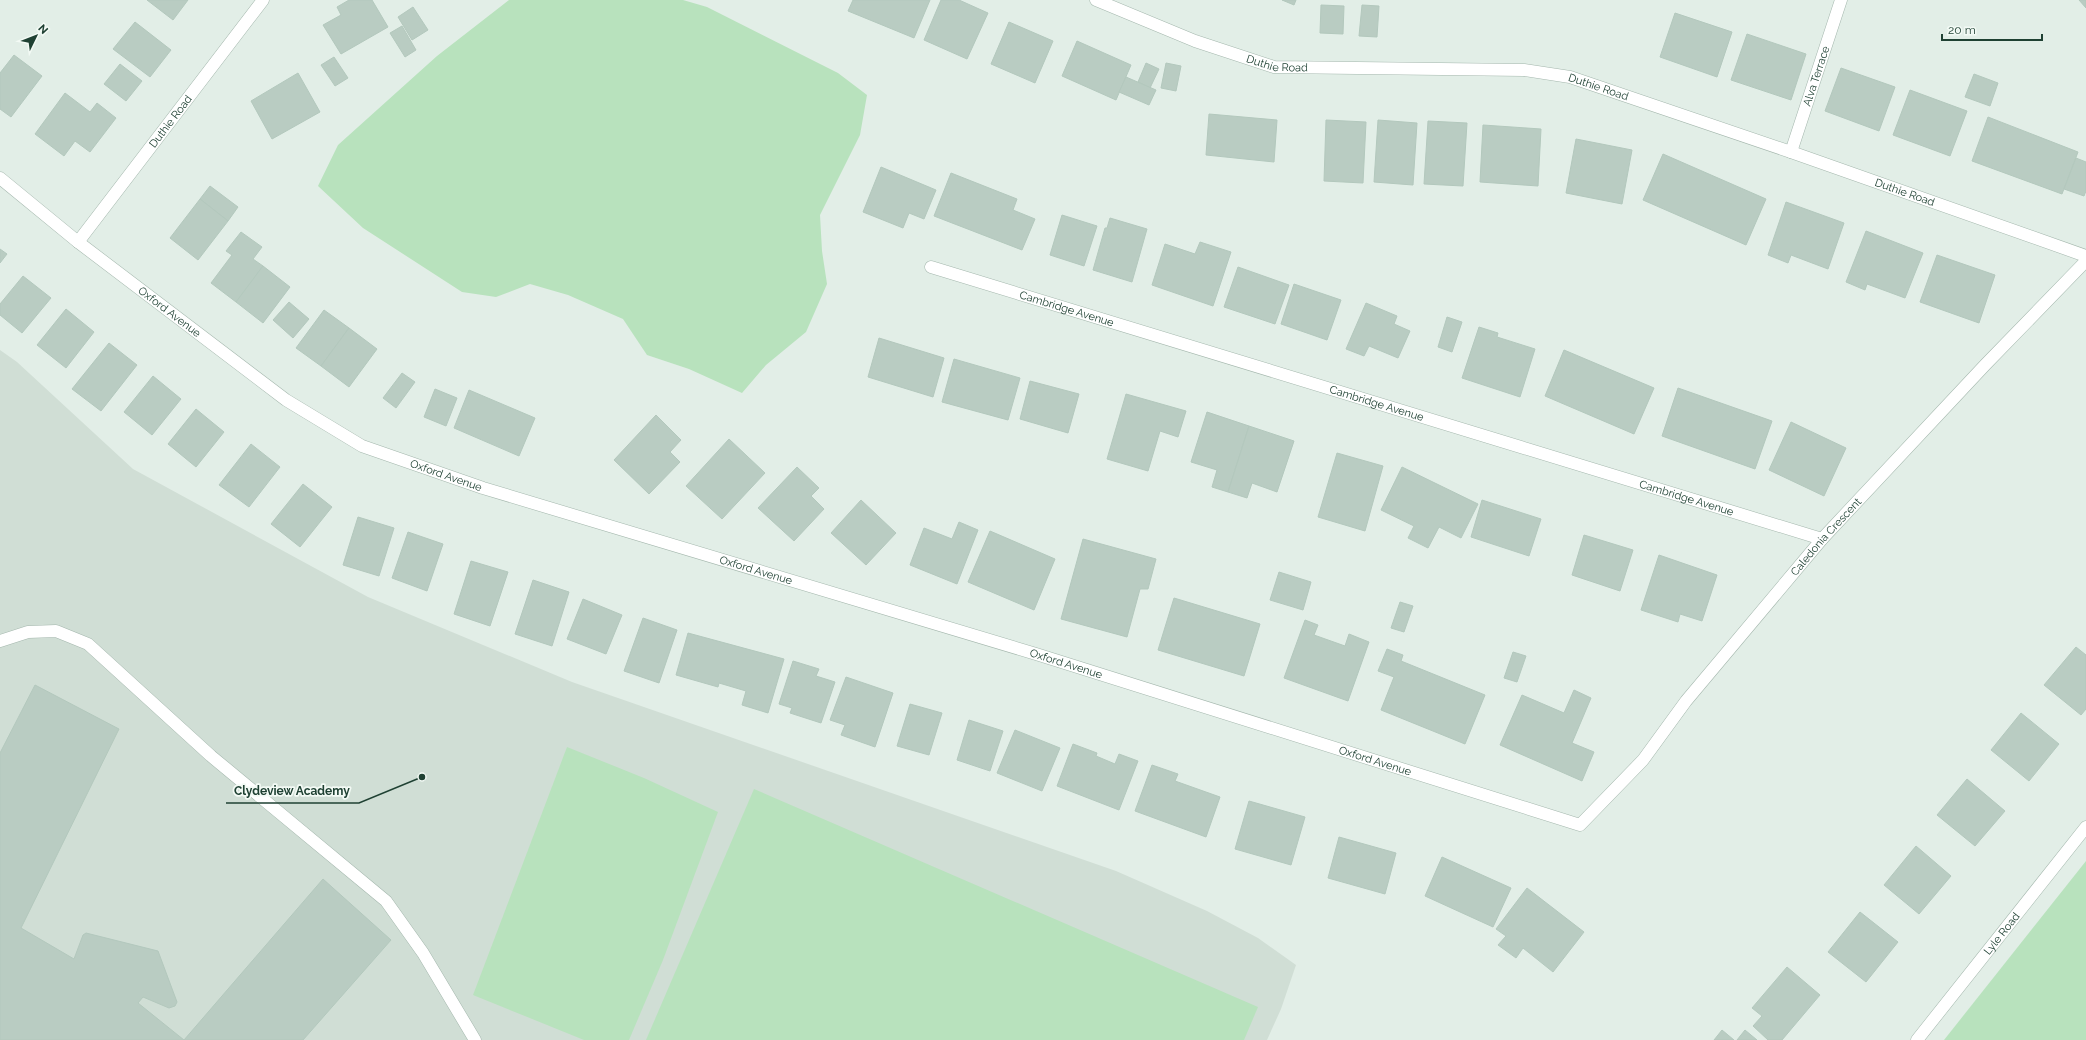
<svg xmlns="http://www.w3.org/2000/svg" width="2086" height="1040" font-family="Raleway,sans-serif">
	<rect width="100%" height="100%" fill="#e2eee7"/>
	<polygon fill="#d0ded5" points="0,350 17,362 133,469 368,597 572,682 1116,871 1207,911 1258,938 1296,965 1281,1009 1267,1040 0,1040"/>
	<g fill="#b8e2bd">
		<polygon points="509,0 683,0 707,7 838,73 867,95 860,135 820,215 822,251 827,284 806,332 766,365 742,393 689,369 647,355 623,319 568,295 530,284 496,297 462,292 363,228 318,186 338,145 437,56"/>
		<polygon points="567,747 644,778 718,812 663,960 629,1040 584,1040 473,995"/>
		<polygon points="754,789 1258,1007 1244,1040 646,1040"/>
		<polygon points="2086,861 2086,1040 1944,1040"/>
	</g>
	<g fill="#b9ccc2" stroke="#b3c8bd">
		<polygon points="147,0 188,0 173,20"/>
		<polygon points="349,0 372,0 388,27 341,54 323,25 341,15 337,7"/>
		<polygon points="853,0 930,0 914,38 848,11"/>
		<polygon points="941,0 959,0 988,13 967,59 924,40"/>
		<polygon points="1282,0 1296,0 1294,5"/>
		<polygon points="2079,0 2086,0 2086,8"/>
		<polygon points="1321,5 1344,6 1343,34 1320,33"/>
		<polygon points="1362,5 1379,6 1377,37 1359,36"/>
		<polygon points="413,7 428,30 412,40 398,17"/>
		<polygon points="1675,13 1732,32 1717,77 1660,57"/>
		<polygon points="135,22 171,50 150,77 113,49"/>
		<polygon points="1009,22 1053,41 1035,83 991,64"/>
		<polygon points="402,26 416,50 405,57 390,33"/>
		<polygon points="1747,34 1806,54 1791,100 1731,80"/>
		<polygon points="1077,41 1131,65 1116,100 1062,76"/>
		<polygon points="14,55 42,76 11,117 0,109 0,73"/>
		<polygon points="334,57 348,78 335,86 321,65"/>
		<polygon points="1146,63 1159,69 1150,88 1138,82"/>
		<polygon points="1166,63 1181,66 1176,91 1161,88"/>
		<polygon points="120,64 142,81 126,101 104,84"/>
		<polygon points="1841,68 1895,87 1879,131 1825,111"/>
		<polygon points="298,73 320,112 272,139 251,101"/>
		<polygon points="1974,74 1998,83 1990,106 1965,97"/>
		<polygon points="1126,77 1156,90 1149,105 1119,92"/>
		<polygon points="1910,90 1967,111 1950,156 1893,135"/>
		<polygon points="65,93 90,112 97,103 116,118 90,152 75,141 64,156 35,134"/>
		<polygon points="1209,114 1277,120 1274,162 1206,155"/>
		<polygon points="1988,117 2078,152 2062,194 1972,161"/>
		<polygon points="1326,120 1366,122 1363,183 1324,181"/>
		<polygon points="1378,120 1417,123 1413,185 1374,182"/>
		<polygon points="1428,121 1467,123 1463,186 1424,184"/>
		<polygon points="1483,125 1541,129 1538,186 1480,182"/>
		<polygon points="1576,139 1632,150 1622,204 1566,193"/>
		<polygon points="1663,154 1766,199 1746,245 1643,200"/>
		<polygon points="2076,158 2086,162 2086,191 2084,196 2064,189"/>
		<polygon points="881,167 936,190 924,219 909,213 903,228 863,212"/>
		<polygon points="951,173 1017,199 1013,210 1035,219 1022,250 934,216"/>
		<polygon points="210,186 238,207 228,221 200,199"/>
		<polygon points="200,199 228,221 198,260 170,238"/>
		<polygon points="1786,202 1844,223 1828,269 1791,255 1788,263 1768,255"/>
		<polygon points="1062,215 1097,226 1084,266 1050,255"/>
		<polygon points="1110,218 1147,229 1132,282 1093,270 1105,228 1107,228"/>
		<polygon points="1866,231 1923,253 1905,298 1867,284 1865,290 1846,282"/>
		<polygon points="241,232 262,247 253,259 263,266 236,302 211,283 232,255 226,251"/>
		<polygon points="1200,242 1231,252 1213,306 1152,285 1165,244 1195,254"/>
		<polygon points="0,249 7,254 0,263"/>
		<polygon points="1937,255 1995,275 1979,323 1920,302"/>
		<polygon points="263,266 290,287 263,323 236,302"/>
		<polygon points="1238,267 1289,285 1275,324 1224,307"/>
		<polygon points="23,276 51,298 22,333 0,315 0,304"/>
		<polygon points="1294,284 1341,300 1327,340 1281,324"/>
		<polygon points="289,302 309,319 293,338 273,320"/>
		<polygon points="1366,303 1397,316 1394,324 1410,331 1398,358 1369,346 1364,356 1346,349"/>
		<polygon points="66,309 94,332 66,368 37,345"/>
		<polygon points="324,310 349,328 321,366 296,348"/>
		<polygon points="1447,317 1462,322 1452,352 1438,347"/>
		<polygon points="1479,327 1498,333 1497,337 1535,349 1520,397 1462,378"/>
		<polygon points="349,328 377,349 349,387 321,366"/>
		<polygon points="879,338 944,358 933,397 868,377"/>
		<polygon points="109,343 137,365 101,411 72,389"/>
		<polygon points="1564,350 1654,388 1634,434 1545,396"/>
		<polygon points="954,359 1020,378 1008,420 942,402"/>
		<polygon points="402,373 415,382 396,408 383,398"/>
		<polygon points="153,376 181,399 152,435 124,412"/>
		<polygon points="1030,381 1079,394 1068,433 1020,419"/>
		<polygon points="1678,388 1772,421 1755,469 1662,436"/>
		<polygon points="435,389 457,398 446,426 424,417"/>
		<polygon points="469,390 535,418 519,456 454,428"/>
		<polygon points="1126,394 1186,411 1178,437 1160,431 1148,471 1107,459"/>
		<polygon points="196,409 224,432 196,467 168,444"/>
		<polygon points="1207,412 1249,426 1228,492 1212,487 1217,470 1191,462"/>
		<polygon points="656,415 681,440 670,452 680,462 649,494 614,460"/>
		<polygon points="1791,422 1846,448 1824,496 1769,470"/>
		<polygon points="1249,426 1294,441 1277,492 1252,483 1247,498 1228,492"/>
		<polygon points="729,439 765,473 722,519 686,486"/>
		<polygon points="251,444 280,467 249,507 219,485"/>
		<polygon points="1337,453 1383,466 1365,531 1318,517"/>
		<polygon points="797,467 819,488 811,496 824,509 794,541 758,508"/>
		<polygon points="1402,467 1478,504 1461,538 1439,527 1428,548 1408,538 1414,526 1381,510"/>
		<polygon points="303,484 332,507 300,547 271,524"/>
		<polygon points="861,500 896,533 866,565 831,533"/>
		<polygon points="1482,500 1541,519 1529,556 1471,537"/>
		<polygon points="358,517 394,528 379,576 343,565"/>
		<polygon points="959,522 978,530 957,584 910,565 924,528 952,539"/>
		<polygon points="990,531 1055,559 1034,610 968,582"/>
		<polygon points="408,532 443,544 427,591 392,578"/>
		<polygon points="1584,535 1633,550 1620,591 1572,575"/>
		<polygon points="1083,539 1156,559 1148,589 1140,589 1127,637 1061,619"/>
		<polygon points="1659,555 1717,575 1702,621 1680,614 1678,622 1641,610"/>
		<polygon points="471,561 508,572 490,626 454,614"/>
		<polygon points="1279,572 1311,582 1303,610 1270,600"/>
		<polygon points="533,580 569,592 552,646 515,634"/>
		<polygon points="1174,598 1260,624 1244,676 1158,650"/>
		<polygon points="583,599 622,615 606,654 567,639"/>
		<polygon points="1400,602 1413,606 1404,632 1391,628"/>
		<polygon points="643,618 677,630 659,683 624,671"/>
		<polygon points="1305,620 1318,625 1314,635 1345,646 1349,634 1369,642 1348,701 1284,678"/>
		<polygon points="688,633 784,659 768,713 742,705 746,691 719,683 718,687 676,675"/>
		<polygon points="2076,647 2086,655 2086,709 2081,715 2044,685"/>
		<polygon points="1387,649 1403,655 1401,661 1485,695 1465,744 1381,710 1394,677 1378,671"/>
		<polygon points="1513,652 1526,656 1517,682 1504,678"/>
		<polygon points="793,661 819,669 816,676 835,682 821,723 790,713 792,708 779,704"/>
		<polygon points="846,677 893,693 875,747 841,735 845,725 830,720"/>
		<polygon points="35,685 119,729 21,928 74,959 83,935 86,933 158,951 177,1002 175,1006 169,1008 143,997 138,1003 184,1040 0,1040 0,753"/>
		<polygon points="1574,690 1591,698 1572,743 1594,752 1582,781 1500,745 1522,695 1564,713"/>
		<polygon points="910,704 942,713 929,755 897,746"/>
		<polygon points="2021,713 2059,744 2029,781 1991,750"/>
		<polygon points="969,720 1003,731 990,771 957,760"/>
		<polygon points="1015,730 1060,748 1042,791 997,773"/>
		<polygon points="1073,744 1097,753 1096,756 1115,764 1119,754 1138,761 1119,810 1057,786"/>
		<polygon points="1152,765 1178,774 1175,781 1220,797 1206,837 1135,811"/>
		<polygon points="1967,779 2005,811 1975,846 1937,815"/>
		<polygon points="1249,801 1305,817 1291,865 1235,849"/>
		<polygon points="1339,837 1396,853 1385,894 1328,878"/>
		<polygon points="1916,846 1951,876 1919,914 1884,885"/>
		<polygon points="1442,857 1511,888 1493,927 1425,896"/>
		<polygon points="323,879 391,940 303,1040 184,1040"/>
		<polygon points="1527,888 1584,932 1553,972 1523,948 1516,958 1498,945 1506,936 1496,929"/>
		<polygon points="1860,912 1898,942 1866,982 1828,952"/>
		<polygon points="1787,967 1820,995 1782,1040 1768,1040 1753,1026 1762,1016 1752,1008"/>
		<polygon points="1722,1030 1734,1040 1714,1040"/>
		<polygon points="1745,1030 1757,1040 1737,1040"/>
	</g>
	<g fill="none" stroke-linecap="round" stroke-linejoin="round">
		<defs>
			<g id="lane">
				<path id="s1" d="M1791 152 1841 0"/>
				<polyline points="0,641 28,632 56,631 88,644 211,756 386,901 423,953 475,1040"/>
			</g>
			<g id="street">
				<path id="s2" d="M1096 0 1195 41 1274 67 1524 70 1570 77 1791 152 2086 256"/>
				<path id="s3" d="M0 178 78 242 286 400 362 446 483 488 1036 654 1580 825 1643 760 1686 701 1822 539 1985 365 2086 261"/>
				<path id="s4" d="M78 242 263 0"/>
				<path id="s5" d="M931 267 1822 539"/>
				<path id="s6" d="M1917 1040 2086 827"/>
			</g>
		</defs>
		<use href="#lane" stroke="#a4b7ad" stroke-width="13"/>
		<use href="#street" stroke="#a4b7ad" stroke-width="13"/>
		<use href="#lane" stroke="#fff" stroke-width="12"/>
		<use href="#street" stroke="#fff" stroke-width="12"/>
	</g>
	<g text-anchor="middle" stroke-width="3.5" stroke-linejoin="round" paint-order="stroke">
		<g font-size="11" fill="#1f4133" stroke="#f3faf5">
			<text dy="4" stroke="none"><textPath href="#s2" startOffset="193">Duthie Road</textPath></text>
			<text dy="4" stroke="none"><textPath href="#s1" startOffset="80">Alva Terrace</textPath></text>
			<text dy="4" stroke="none"><textPath href="#s2" startOffset="517">Duthie Road</textPath></text>
			<text dy="4" stroke="none"><textPath href="#s4" startOffset="152">Duthie Road</textPath></text>
			<text dy="4" stroke="none"><textPath href="#s2" startOffset="841">Duthie Road</textPath></text>
			<text dy="4" stroke="none"><textPath href="#s5" startOffset="142">Cambridge Avenue</textPath></text>
			<text dy="4" stroke="none"><textPath href="#s3" startOffset="216">Oxford Avenue</textPath></text>
			<text dy="4" stroke="none"><textPath href="#s5" startOffset="466">Cambridge Avenue</textPath></text>
			<text dy="4" stroke="none"><textPath href="#s3" startOffset="540">Oxford Avenue</textPath></text>
			<text dy="4" stroke="none"><textPath href="#s5" startOffset="790">Cambridge Avenue</textPath></text>
			<text dy="4" stroke="none"><textPath href="#s3" startOffset="2106">Caledonia Crescent</textPath></text>
			<text dy="4" stroke="none"><textPath href="#s3" startOffset="864">Oxford Avenue</textPath></text>
			<text dy="4" stroke="none"><textPath href="#s3" startOffset="1188">Oxford Avenue</textPath></text>
			<text dy="4" stroke="none"><textPath href="#s3" startOffset="1512">Oxford Avenue</textPath></text>
			<text dy="4" stroke="none"><textPath href="#s6" startOffset="136">Lyle Road</textPath></text>
		</g>
	</g>
	<path fill="none" stroke="#1f4133" stroke-width="1.5" d="M422 777L359 803H226"/>
	<circle fill="#1f4133" stroke="#f3faf5" stroke-width="1.5" cx="422" cy="777" r="4"/>
	<g font-size="12" text-anchor="middle" font-weight="bold" fill="#1f4133" stroke="#f3faf5" stroke-width="3.5" stroke-linejoin="round" paint-order="stroke">
		<text x="292" y="795">Clydeview Academy</text>
	</g>
	<g transform="translate(36 36) rotate(47)" stroke="#f3faf5" stroke-width="3" paint-order="stroke">
	<path d="M0-3L7 15L0 10L-7 15Z" fill="#1f4133"/>
	<text y="-6" font-size="11" font-weight="bold" text-anchor="middle" fill="#1f4133">N</text>
	</g>
	<path d="M1942 34v6h100v-6" fill="none" stroke="#1f4133" stroke-width="2"/>
	<text x="1948" y="34" font-size="12" fill="#1f4133" stroke="#f3faf5" stroke-width="3" paint-order="stroke">20 m</text>
</svg>
